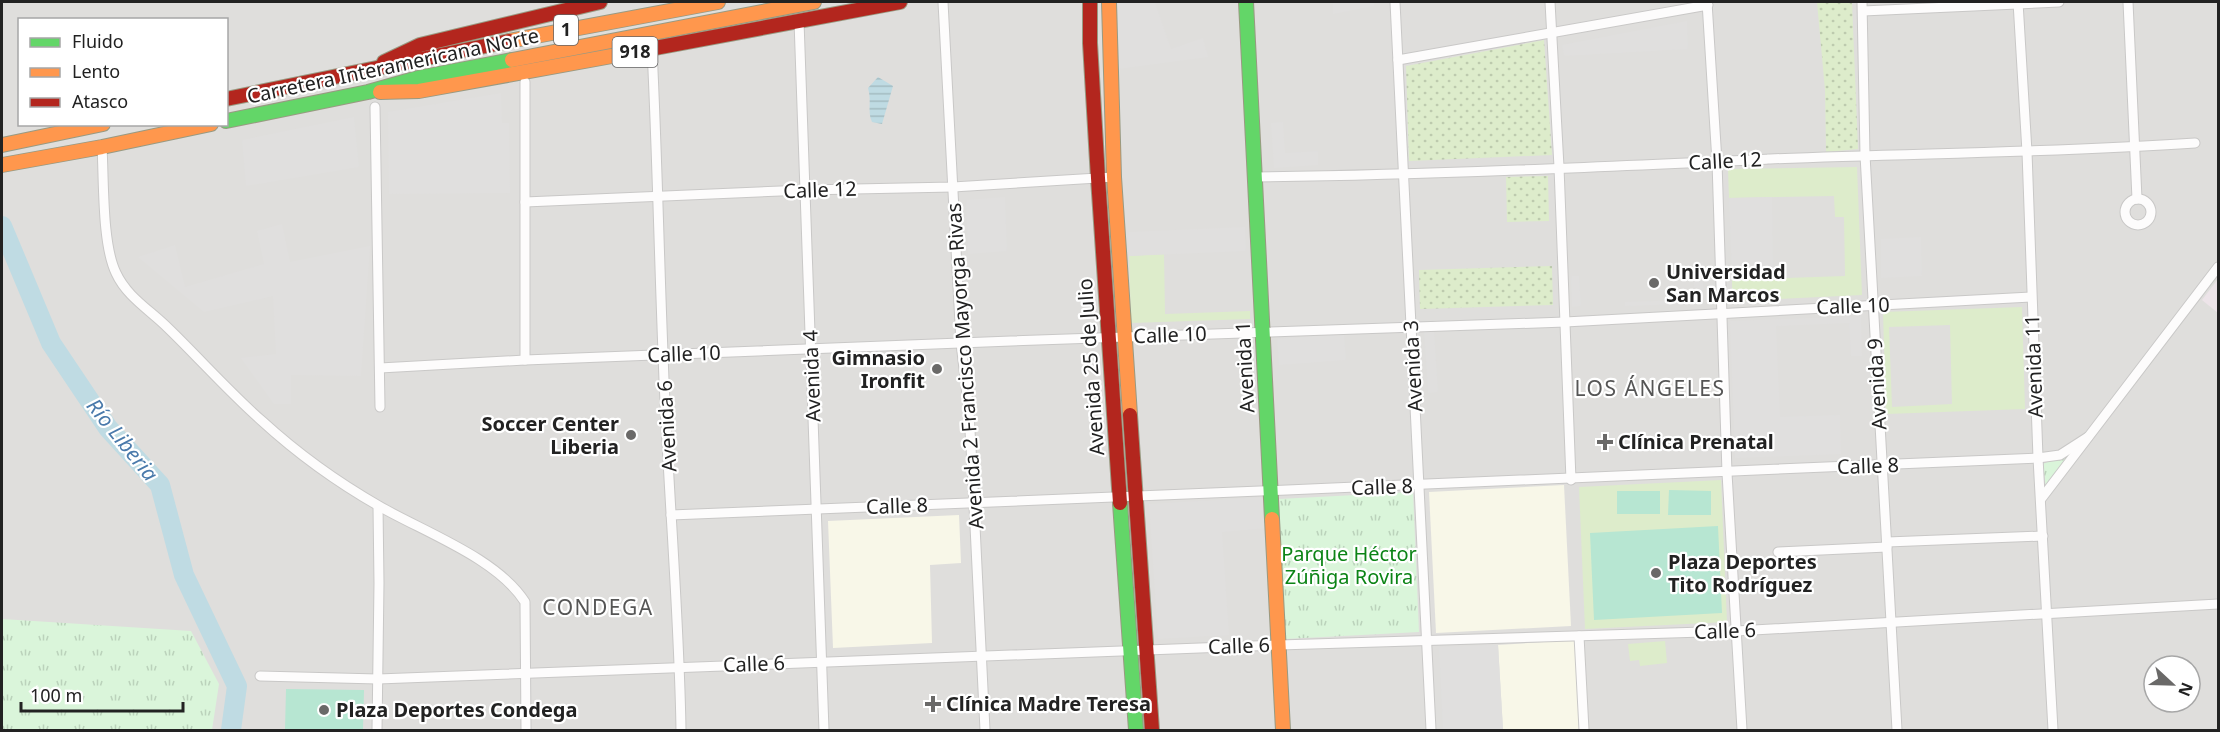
<svg xmlns="http://www.w3.org/2000/svg" width="2220" height="732" font-family="'Noto Sans',sans-serif">
	<defs>
		<pattern id="grass-dots" width="8" height="8" patternUnits="userSpaceOnUse" patternTransform="scale(1.5)"><rect width="8" height="8" fill="#ddeccb"/><path d="M2 2h.1M6 6h.1" fill="none" stroke="#bdcaae" stroke-width="1.8" stroke-linecap="round"/></pattern>
		<pattern id="park-tufts" width="24" height="20" patternUnits="userSpaceOnUse" patternTransform="scale(1.5)"><rect width="24" height="20" fill="#daf5da"/><path d="M3 7l-1-3M5 7V3M7 7l1-3M15 17l-1-3M17 17v-4M19 17l1-3" fill="none" stroke="#bbd2bb"/></pattern>
		<pattern id="water-rules" width="6" height="5" patternUnits="userSpaceOnUse" patternTransform="scale(1.5)"><rect width="6" height="5" fill="#bfdbe3"/><path d="M0 2.5h6" fill="none" stroke="#a4bcc2"/></pattern>
	</defs>
	<rect width="100%" height="100%" fill="#f0eeeb"/>
	<path fill="#dfdedc" fill-rule="evenodd" d="M2 2H2218V730H2ZM20 20H226V124H20ZM2154 666H2190V702H2154Z"/>
	<polygon fill="#ede4e9" points="2218,279 2218,313 2202,300"/>
	<g fill="#f8f7e8">
		<polygon points="1564,485 1571,626 1436,633 1429,492"/>
		<polygon points="959,515 961,563 930,565 932,643 833,648 828,521"/>
		<polygon points="1575,640 1579,730 1503,730 1498,645"/>
	</g>
	<g fill="url(#grass-dots)">
		<polygon points="1817,2 1852,2 1858,149 1826,152 1825,90"/>
		<polygon points="1544,40 1552,155 1409,161 1406,66"/>
		<polygon points="1548,176 1549,221 1507,222 1506,177"/>
		<polygon points="1552,266 1553,305 1420,309 1419,270"/>
	</g>
	<g fill="url(#park-tufts)">
		<polygon points="2074,451 2046,488 2043,464"/>
		<polygon points="1413,492 1419,632 1285,639 1279,499"/>
		<polygon points="2,619 191,631 219,684 212,730 2,730"/>
	</g>
	<g fill="#ddeccb" fill-rule="evenodd">
		<polygon points="1857,167 1862,295 1732,301 1732,280 1845,276 1844,217 1835,217 1834,196 1729,198 1728,169"/>
		<polygon points="1164,254 1165,314 1250,311 1250,319 1131,323 1129,256"/>
		<path d="M2022 307 2025 409 1886 414 1883 312ZM1950 325 1952 404 1892 407 1889 327Z"/>
		<polygon points="1721,480 1727,622 1585,629 1579,487"/>
		<polygon points="1665,641 1667,663 1640,666 1639,660 1630,661 1628,644"/>
	</g>
	<g fill="#b7e6d2">
		<polygon points="1669,490 1711,491 1711,515 1668,515"/>
		<rect x="1617" y="491" width="43" height="23"/>
		<polygon points="1718,526 1722,613 1594,620 1590,533"/>
		<polygon points="286,689 364,690 363,730 285,730"/>
	</g>
	<g fill="#e0dfde">
		<polygon points="1113,2 1155,2 1171,49 1203,38 1208,57 1118,69"/>
		<polygon points="1333,2 1374,2 1374,6 1333,14"/>
		<polygon points="1687,21 1688,49 1564,56 1562,45"/>
		<polygon points="501,93 502,123 509,123 510,193 389,194 388,112"/>
		<polygon points="354,117 359,167 246,186 242,140"/>
		<polygon points="1283,122 1285,153 1318,151 1318,165 1274,168 1271,123"/>
		<polygon points="1005,197 1007,251 968,254 966,200"/>
		<polygon points="1772,197 1773,278 1732,280 1729,198"/>
		<polygon points="282,224 290,262 370,246 361,376 291,375 291,404 274,404 241,358 276,354 273,296 204,312 138,257 175,245 185,287 264,264 257,231"/>
		<polygon points="1245,227 1246,251 1129,256 1128,232"/>
		<polygon points="1921,237 1922,276 1881,278 1881,239"/>
		<polygon points="1693,262 1703,262 1703,296 1697,296 1697,287 1694,287"/>
		<polygon points="1571,276 1579,276 1581,306 1572,307"/>
		<polygon points="1685,300 1685,304 1625,306 1625,302"/>
		<polygon points="1861,316 1862,356 1851,356 1849,323 1776,326 1780,417 1840,415 1841,454 1735,458 1730,321"/>
		<polygon points="1434,329 1438,392 1428,393 1424,330"/>
		<polygon points="1344,334 1346,360 1279,365 1277,339"/>
		<polygon points="1267,497 1268,528 1222,532 1229,635 1158,639 1149,504"/>
		<polygon points="1498,645 1503,730 1443,730 1439,647"/>
	</g>
	<path fill="url(#water-rules)" d="M878 77 893 86 882 124 872 122C867 111 872 101 868 88Z"/>
	<g fill="none" stroke-linecap="round" stroke-linejoin="round">
		<polyline stroke="#bfdbe3" stroke-width="20" points="2,226 51,343 108,428 160,485 184,575 237,686 231,730"/>
		<defs>
			<g id="street">
				<polyline points="943,2 961,343 969,413 972,465 985,730"/>
				<polyline points="1395,2 1431,730"/>
				<polyline points="1550,2 1559,167 1571,480"/>
				<polyline points="1707,2 1717,162 1727,473 1742,730"/>
				<polyline points="1862,2 1865,155 1897,730"/>
				<polyline points="2018,2 2027,152 2038,458 2053,730"/>
				<polyline points="2128,2 2137,199"/>
				<polyline points="1863,11 2059,2"/>
				<polyline points="799,21 824,730"/>
				<path d="M652 49C657 150 659 252 663 353 667 479 679 605 681 730"/>
				<polyline points="1398,60 1708,5"/>
				<polyline points="375,107 380,407"/>
				<path d="M102 147C104 182 102 244 116 273 127 297 150 310 168 328 200 359 229 392 262 421 297 453 337 482 379 506 424 532 497 558 525 602L526 730"/>
				<path d="M1255 177C1427 175 1598 167 1770 159 1912 153 2054 153 2195 143"/>
				<circle cx="2138" cy="212" r="13"/>
				<polyline points="525,202 805,190 953,187 1114,177"/>
				<polyline points="525,360 525,82"/>
				<polyline points="380,368 525,360 1011,341 1565,322 2031,297"/>
				<polyline points="2041,499 2218,267"/>
				<path d="M671 515C1127 495 1582 480 2038 458L2060 455 2088 437"/>
				<polyline points="1887,542 2043,536"/>
				<polyline points="1778,552 1887,547"/>
				<polyline points="1579,636 1584,730"/>
				<polyline points="260,676 378,679 1279,645 1736,631 2218,604"/>
				<polyline points="377,730 379,583 378,506"/>
			</g>
			<g id="fast">
				<polyline points="1246,2 1272,519"/>
				<polyline points="226,121 368,92 418,78 512,60"/>
				<polyline points="1120,503 1136,730"/>
			</g>
			<g id="slow">
				<polyline points="1109,2 1114,177 1130,415"/>
				<polyline points="509,41 718,2"/>
				<polyline points="512,60 814,2"/>
				<polyline points="380,92 419,91 623,54"/>
				<polyline points="2,145 103,124"/>
				<polyline points="2,165 102,147 211,124"/>
				<polyline points="1272,519 1283,730"/>
			</g>
			<g id="jam">
				<polyline points="1090,2 1090,43 1098,178 1120,503"/>
				<polyline points="623,54 900,2"/>
				<polyline points="384,62 420,45 600,2"/>
				<polyline points="226,99 509,41"/>
				<polyline points="1130,415 1152,730"/>
			</g>
		</defs>
		<use href="#street" stroke="#c9c8c7" stroke-width="11"/>
		<use href="#fast" stroke="#999a82" stroke-width="16"/>
		<use href="#slow" stroke="#999a82" stroke-width="16"/>
		<use href="#jam" stroke="#999a82" stroke-width="16"/>
		<use href="#street" stroke="#fdfcfc" stroke-width="9"/>
		<use href="#fast" stroke="#63d668" stroke-width="14"/>
		<use href="#slow" stroke="#ff974d" stroke-width="14"/>
		<use href="#jam" stroke="#b3261e" stroke-width="14"/>
	</g>
	<g fill="#6a6968" stroke="#fff" stroke-width="2">
		<circle cx="1654" cy="283" r="6"/>
		<circle cx="937" cy="369" r="6"/>
		<circle cx="631" cy="435" r="6"/>
		<path d="M1602 433h6v6h6v6h-6v6h-6v-6h-6v-6h6z"/>
		<circle cx="1656" cy="573" r="6"/>
		<path d="M930 695h6v6h6v6h-6v6h-6v-6h-6v-6h6z"/>
		<circle cx="324" cy="710" r="6"/>
	</g>
	<g text-anchor="middle" stroke-width="4.5" stroke-linejoin="round" paint-order="stroke">
		<g fill="#fff" stroke="#646464" stroke-width="1.5">
			<rect x="554" y="15" width="24" height="30" rx="4.5"/>
			<rect x="612.5" y="37" width="45" height="30" rx="4.5"/>
		</g>
		<g font-size="18" font-weight="bold" fill="#222">
			<text x="566" y="36">1</text>
			<text x="635" y="58">918</text>
		</g>
		<g font-size="20" fill="#222" stroke="#fff">
			<text transform="translate(393 66) rotate(-12)" y="7">Carretera Interamericana Norte</text>
			<text transform="translate(1725 161) rotate(-3)" y="7">Calle 12</text>
			<text transform="translate(820 190) rotate(-2)" y="7">Calle 12</text>
			<text transform="translate(1853 306) rotate(-2)" y="7">Calle 10</text>
			<text transform="translate(1170 335) rotate(-2)" y="7">Calle 10</text>
			<text transform="translate(684 354) rotate(-2)" y="7">Calle 10</text>
			<text transform="translate(965 366) rotate(-94)" y="7">Avenida 2 Francisco Mayorga Rivas</text>
			<text transform="translate(1413 366) rotate(-93)" y="7">Avenida 3</text>
			<text transform="translate(2034 366) rotate(-92)" y="7">Avenida 11</text>
			<text transform="translate(1091 367) rotate(-94)" y="7">Avenida 25 de Julio</text>
			<text transform="translate(1245 367) rotate(-93)" y="7">Avenida 1</text>
			<text transform="translate(812 376) rotate(-92)" y="7">Avenida 4</text>
			<text transform="translate(1877 384) rotate(-93)" y="7">Avenida 9</text>
			<text transform="translate(667 426) rotate(-93)" y="7">Avenida 6</text>
			<text transform="translate(1868 466) rotate(-2)" y="7">Calle 8</text>
			<text transform="translate(1382 487) rotate(-2)" y="7">Calle 8</text>
			<text transform="translate(897 506) rotate(-2)" y="7">Calle 8</text>
			<text transform="translate(1725 631) rotate(-2)" y="7">Calle 6</text>
			<text transform="translate(1239 646) rotate(-2)" y="7">Calle 6</text>
			<text transform="translate(754 664) rotate(-2)" y="7">Calle 6</text>
		</g>
		<g font-size="20" font-weight="bold" fill="#222" stroke="#fff" text-anchor="start">
			<text x="1666" y="279">Universidad<tspan x="1666" dy="23">San Marcos</tspan></text>
			<text x="925" y="365" text-anchor="end">Gimnasio<tspan x="925" dy="23">Ironfit</tspan></text>
			<text x="619" y="431" text-anchor="end">Soccer Center<tspan x="619" dy="23">Liberia</tspan></text>
			<text x="1618" y="449">Clínica Prenatal</text>
			<text x="1668" y="569">Plaza Deportes<tspan x="1668" dy="23">Tito Rodríguez</tspan></text>
			<text x="946" y="711">Clínica Madre Teresa</text>
			<text x="336" y="717">Plaza Deportes Condega</text>
		</g>
		<g font-size="20" fill="#0c8416" stroke="#fff">
			<text x="1349" y="561">Parque Héctor<tspan x="1349" dy="23">Zúñiga Rovira</tspan></text>
		</g>
		<g font-size="21" letter-spacing="1.5" fill="#555" stroke="#fff">
			<text x="1650" y="396">LOS ÁNGELES</text>
			<text x="598" y="615">CONDEGA</text>
		</g>
		<g font-size="21" font-style="italic" fill="#4a7aab" stroke="#fff">
			<text transform="translate(122 440) rotate(51)" y="7">Río Liberia</text>
		</g>
	</g>
	<rect width="2220" height="732" fill="none" stroke="#222222" stroke-width="6"/>
	<rect x="18" y="18" width="210" height="108" fill="#ffffff" stroke="#a7a7a7" stroke-width="1.5"/>
	<rect x="30" y="38" width="30" height="9" fill="#63d668" stroke="#a7a7a7" stroke-width="1.5"/>
	<text x="72" y="48" font-size="18" fill="#222222">Fluido</text>
	<rect x="30" y="68" width="30" height="9" fill="#ff974d" stroke="#a7a7a7" stroke-width="1.5"/>
	<text x="72" y="78" font-size="18" fill="#222222">Lento</text>
	<rect x="30" y="98" width="30" height="9" fill="#b3261e" stroke="#a7a7a7" stroke-width="1.5"/>
	<text x="72" y="108" font-size="18" fill="#222222">Atasco</text>
	<g transform="translate(2172 684) rotate(112)"><circle r="28" fill="#ffffff" stroke="#a7a7a7" stroke-width="1.5"/>
	<path d="M0-4.5L10 22L0 15L-10 22Z" fill="#6a6968"/>
	<text y="-9" font-size="16" font-weight="bold" text-anchor="middle" fill="#222222">N</text>
	</g>
	<path d="M21 702v9h162v-9" fill="none" stroke="#222222" stroke-width="3"/>
	<text x="30" y="702" font-size="18" fill="#222222" stroke="#ffffff" stroke-width="4.5" paint-order="stroke">100 m</text>
</svg>
